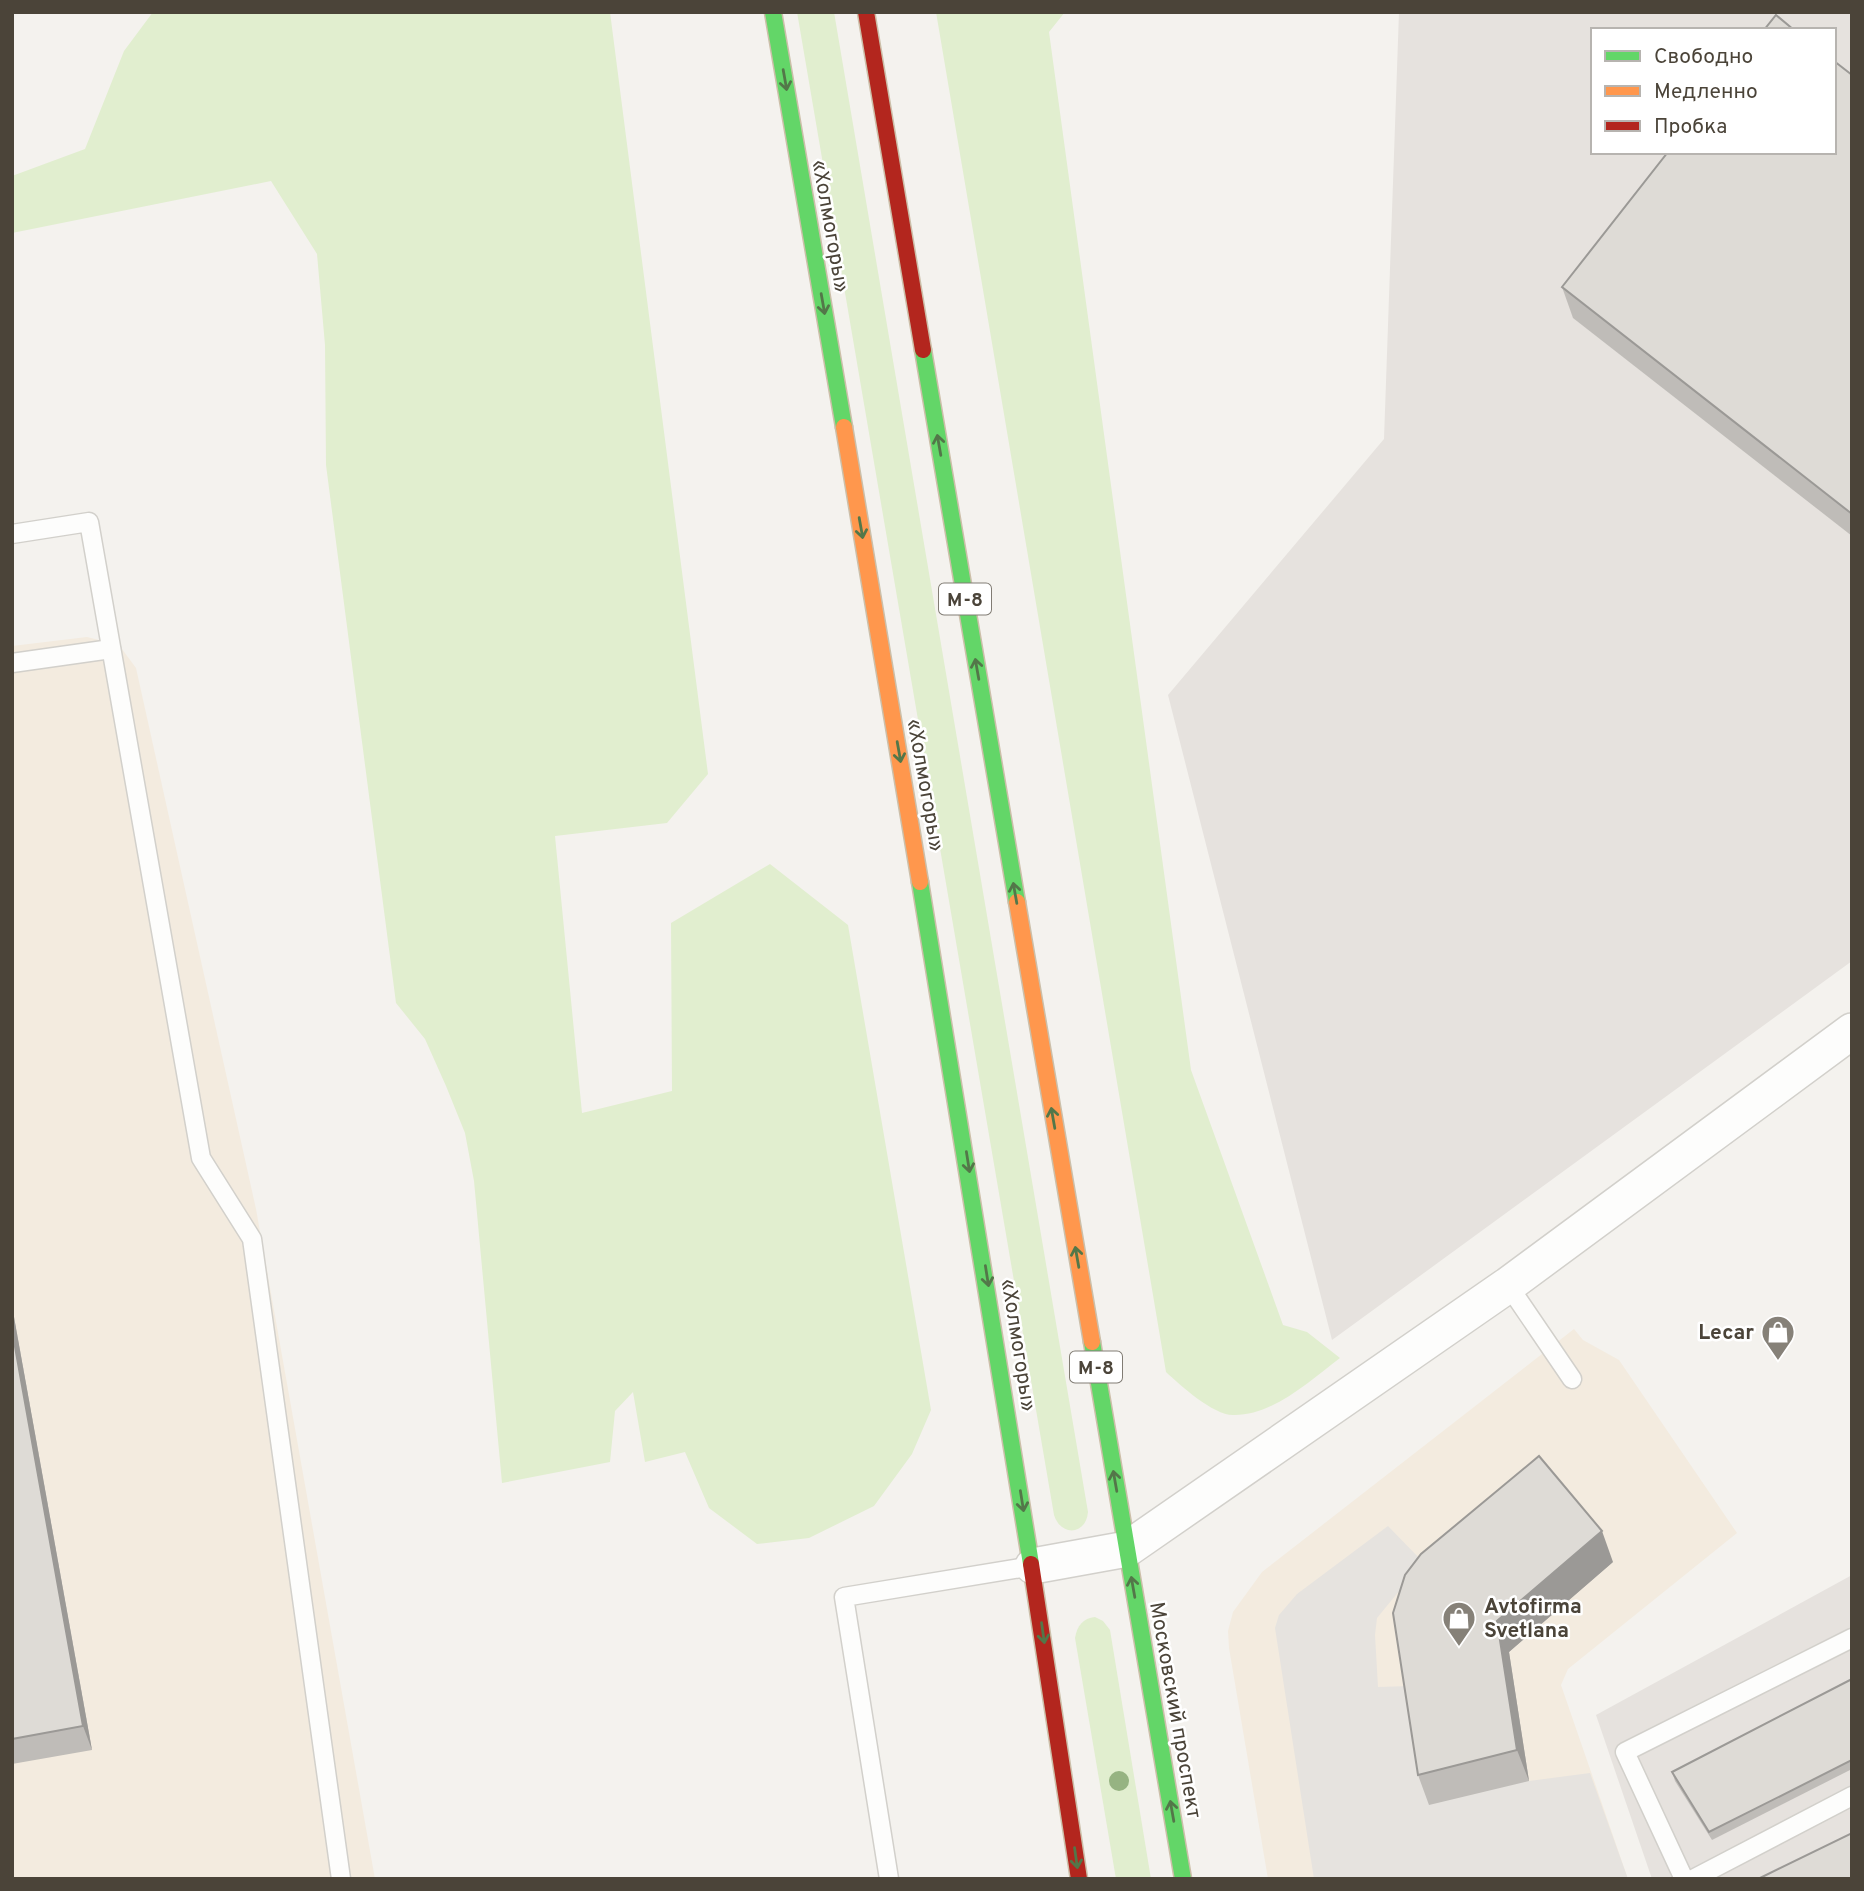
<svg xmlns="http://www.w3.org/2000/svg" width="1864" height="1891" font-family="Overpass,sans-serif">
	<rect width="100%" height="100%" fill="#f4f2ee"/>
	<g fill="#f3ebdf">
		<polygon points="87,637 119,645 136,668 256,1209 375,1879 12,1879 12,646"/>
		<polygon points="1574,1329 1583,1340 1619,1360 1737,1533 1568,1669 1561,1685 1628,1879 1268,1879 1229,1648 1228,1631 1233,1612 1262,1572"/>
	</g>
	<g fill="#e6e2de" fill-rule="evenodd">
		<path d="M1399 12H1852V961L1332 1340 1168 695 1384 439ZM1593 30H1834V152H1593Z"/>
		<polygon points="1852,1575 1852,1879 1652,1879 1596,1715"/>
	</g>
	<g fill="#e1eecf">
		<polygon points="153,12 610,12 708,774 667,823 555,836 582,1113 672,1091 671,923 770,864 848,925 931,1410 912,1454 874,1506 809,1538 757,1544 709,1508 685,1452 645,1462 633,1392 615,1411 610,1462 502,1483 474,1181 465,1133 446,1086 425,1039 396,1003 326,465 325,345 317,254 271,181 12,233 12,176 85,149 124,51"/>
		<path d="M797 12H834L1088 1512C1086 1535 1061 1537 1054 1515Z"/>
		<path d="M936 12H1065L1049 32 1191 1070 1283 1325 1307 1332 1340 1358C1310 1381 1272 1416 1233 1415 1213 1415 1180 1385 1166 1372Z"/>
		<path d="M1095 1617 1103 1621 1110 1630 1151 1879H1116L1075 1638C1077 1626 1083 1618 1095 1617Z"/>
	</g>
	<polygon fill="#e6e3df" points="1388,1526 1423,1562 1377,1618 1375,1635 1378,1687 1411,1686 1529,1781 1590,1773 1628,1879 1314,1879 1275,1628 1279,1615 1297,1594"/>
	<g fill="none" stroke-linecap="round" stroke-linejoin="round">
		<defs>
			<g id="lane">
				<polyline points="12,534 89,522 201,1158 252,1239 341,1879"/>
				<polyline points="12,663 111,649"/>
				<polyline points="1508,1285 1572,1379"/>
				<polyline points="889,1879 844,1597 1033,1566"/>
				<polyline points="1684,1879 1625,1752 1852,1638"/>
				<polyline points="1693,1879 1852,1796"/>
			</g>
			<polyline id="street" points="1033,1566 1127,1549 1508,1285 1852,1031"/>
			<g id="fast">
				<polyline points="773,12 844,427"/>
				<polyline points="923,350 1017,902"/>
				<polyline points="920,882 1031,1564"/>
				<polyline points="1092,1342 1183,1879"/>
			</g>
			<g id="slow">
				<polyline points="844,427 920,882"/>
				<polyline points="1017,902 1092,1342"/>
			</g>
			<g id="jam">
				<polyline points="866,12 923,350"/>
				<polyline points="1031,1564 1079,1879"/>
			</g>
		</defs>
		<use href="#lane" stroke="#d2d0cb" stroke-width="21"/>
		<use href="#street" stroke="#d2d0cb" stroke-width="38"/>
		<use href="#fast" stroke="#ccbfa9" stroke-width="19"/>
		<use href="#slow" stroke="#ccbfa9" stroke-width="19"/>
		<use href="#jam" stroke="#ccbfa9" stroke-width="19"/>
		<use href="#lane" stroke="#fdfdfc" stroke-width="18"/>
		<use href="#street" stroke="#fdfdfc" stroke-width="35"/>
		<use href="#fast" stroke="#63d668" stroke-width="16"/>
		<use href="#slow" stroke="#ff974d" stroke-width="16"/>
		<use href="#jam" stroke="#b3261e" stroke-width="16"/>
	</g>
	<circle fill="#96b382" cx="1119" cy="1781" r="10"/>
	<g fill="#bfbcb8">
		<polygon points="1852,75 1852,536 1573,318 1562,287"/>
		<polygon points="12,1306 92,1750 12,1764"/>
		<polygon points="1613,1562 1509,1652 1529,1781 1429,1805 1418,1775 1393,1613"/>
		<polygon points="1852,1679 1852,1769 1712,1840 1675,1781 1672,1772"/>
	</g>
	<g fill="#9b9996">
		<polygon points="12,1306 92,1750 83,1726 12,1330"/>
		<polygon points="1602,1531 1613,1562 1509,1652 1529,1781 1517,1750 1497,1621"/>
	</g>
	<g fill="#dedbd6" stroke="#9b9996" stroke-width="2">
		<polygon points="1776,15 1794,30 1764,30"/>
		<polygon points="1834,61 1852,75 1852,514 1562,287 1668,152 1834,152"/>
		<polygon points="12,1330 83,1726 12,1739"/>
		<polygon points="1539,1456 1602,1531 1497,1621 1517,1750 1418,1775 1393,1613 1405,1575 1421,1554"/>
		<polygon points="1852,1679 1852,1760 1709,1832 1672,1772"/>
		<polygon points="1852,1833 1852,1879 1758,1879"/>
	</g>
	<defs><path id="oneway-shaft" d="M-6 0H5M1.5-3L5.5 0L1.5 3" fill="none" stroke-width="1.6" stroke-linecap="round" stroke-linejoin="round" transform="scale(1.75)"/></defs>
	<g stroke="#537749">
		<use href="#oneway-shaft" transform="translate(785 80) rotate(80)"/>
		<use href="#oneway-shaft" transform="translate(823 304) rotate(80)"/>
		<use href="#oneway-shaft" transform="translate(939 445) rotate(-100)"/>
		<use href="#oneway-shaft" transform="translate(861 528) rotate(80)"/>
		<use href="#oneway-shaft" transform="translate(977 669) rotate(-100)"/>
		<use href="#oneway-shaft" transform="translate(899 752) rotate(80)"/>
		<use href="#oneway-shaft" transform="translate(1015 893) rotate(-100)"/>
		<use href="#oneway-shaft" transform="translate(1053 1118) rotate(-100)"/>
		<use href="#oneway-shaft" transform="translate(968 1162) rotate(81)"/>
		<use href="#oneway-shaft" transform="translate(1077 1257) rotate(-100)"/>
		<use href="#oneway-shaft" transform="translate(987 1276) rotate(81)"/>
		<use href="#oneway-shaft" transform="translate(1115 1481) rotate(-100)"/>
		<use href="#oneway-shaft" transform="translate(1022 1501) rotate(81)"/>
		<use href="#oneway-shaft" transform="translate(1133 1587) rotate(-100)"/>
		<use href="#oneway-shaft" transform="translate(1043 1633) rotate(82)"/>
		<use href="#oneway-shaft" transform="translate(1172 1811) rotate(-100)"/>
		<use href="#oneway-shaft" transform="translate(1076 1858) rotate(82)"/>
	</g>
	<defs>
		<symbol id="shop-pin" viewBox="-11 -11 22 30"><path d="M0 17L-7.5 6A9.5 9.5 0 1 1 7.5 6Z" fill="#868178" stroke="#fff"/><path d="M-5-2.5h2.3a2.7 3.5 0 0 1 5.4 0H5L5.5 6h-11ZM-1.5-2.5h3a1.5 2.3 0 0 0-3 0Z" fill="#fff"/></symbol>
	</defs>
	<g fill-rule="evenodd">
		<use href="#shop-pin" x="1759" y="1313" width="38" height="52"/>
		<use href="#shop-pin" x="1440" y="1599" width="38" height="52"/>
	</g>
	<g text-anchor="middle" stroke-width="5" stroke-linejoin="round" paint-order="stroke">
		<g fill="#fff" stroke="#817c74" stroke-width="2">
			<rect x="939" y="583.5" width="52" height="31" rx="5"/>
			<rect x="1070" y="1351.5" width="52" height="31" rx="5"/>
		</g>
		<g font-size="19" font-weight="bold" fill="#4b4439">
			<text x="965" y="606">М-8</text>
			<text x="1096" y="1374">М-8</text>
		</g>
		<g font-size="21" fill="#4b4439" stroke="#fff">
			<text transform="translate(831 226) rotate(80)" y="7">«Холмогоры»</text>
			<text transform="translate(926 785) rotate(80)" y="7">«Холмогоры»</text>
			<text transform="translate(1019 1345) rotate(81)" y="7">«Холмогоры»</text>
			<text transform="translate(1176 1710) rotate(80)" y="7">Московский проспект</text>
		</g>
		<g font-size="21" font-weight="bold" fill="#4b4439" stroke="#fff" text-anchor="end">
			<text x="1754" y="1339">Lecar</text>
			<text x="1484" y="1613" text-anchor="start">Avtofirma<tspan x="1484" dy="24">Svetlana</tspan></text>
		</g>
	</g>
	<rect width="1864" height="1891" fill="none" stroke="#4b4439" stroke-width="28"/>
	<rect x="1591" y="28" width="245" height="126" fill="#ffffff" stroke="#b7b4b0" stroke-width="2"/>
	<rect x="1605" y="51" width="35" height="10" fill="#63d668" stroke="#b7b4b0" stroke-width="2"/>
	<text x="1654" y="63" font-size="21" fill="#4b4439">Свободно</text>
	<rect x="1605" y="86" width="35" height="10" fill="#ff974d" stroke="#b7b4b0" stroke-width="2"/>
	<text x="1654" y="98" font-size="21" fill="#4b4439">Медленно</text>
	<rect x="1605" y="121" width="35" height="10" fill="#b3261e" stroke="#b7b4b0" stroke-width="2"/>
	<text x="1654" y="133" font-size="21" fill="#4b4439">Пробка</text>
</svg>
